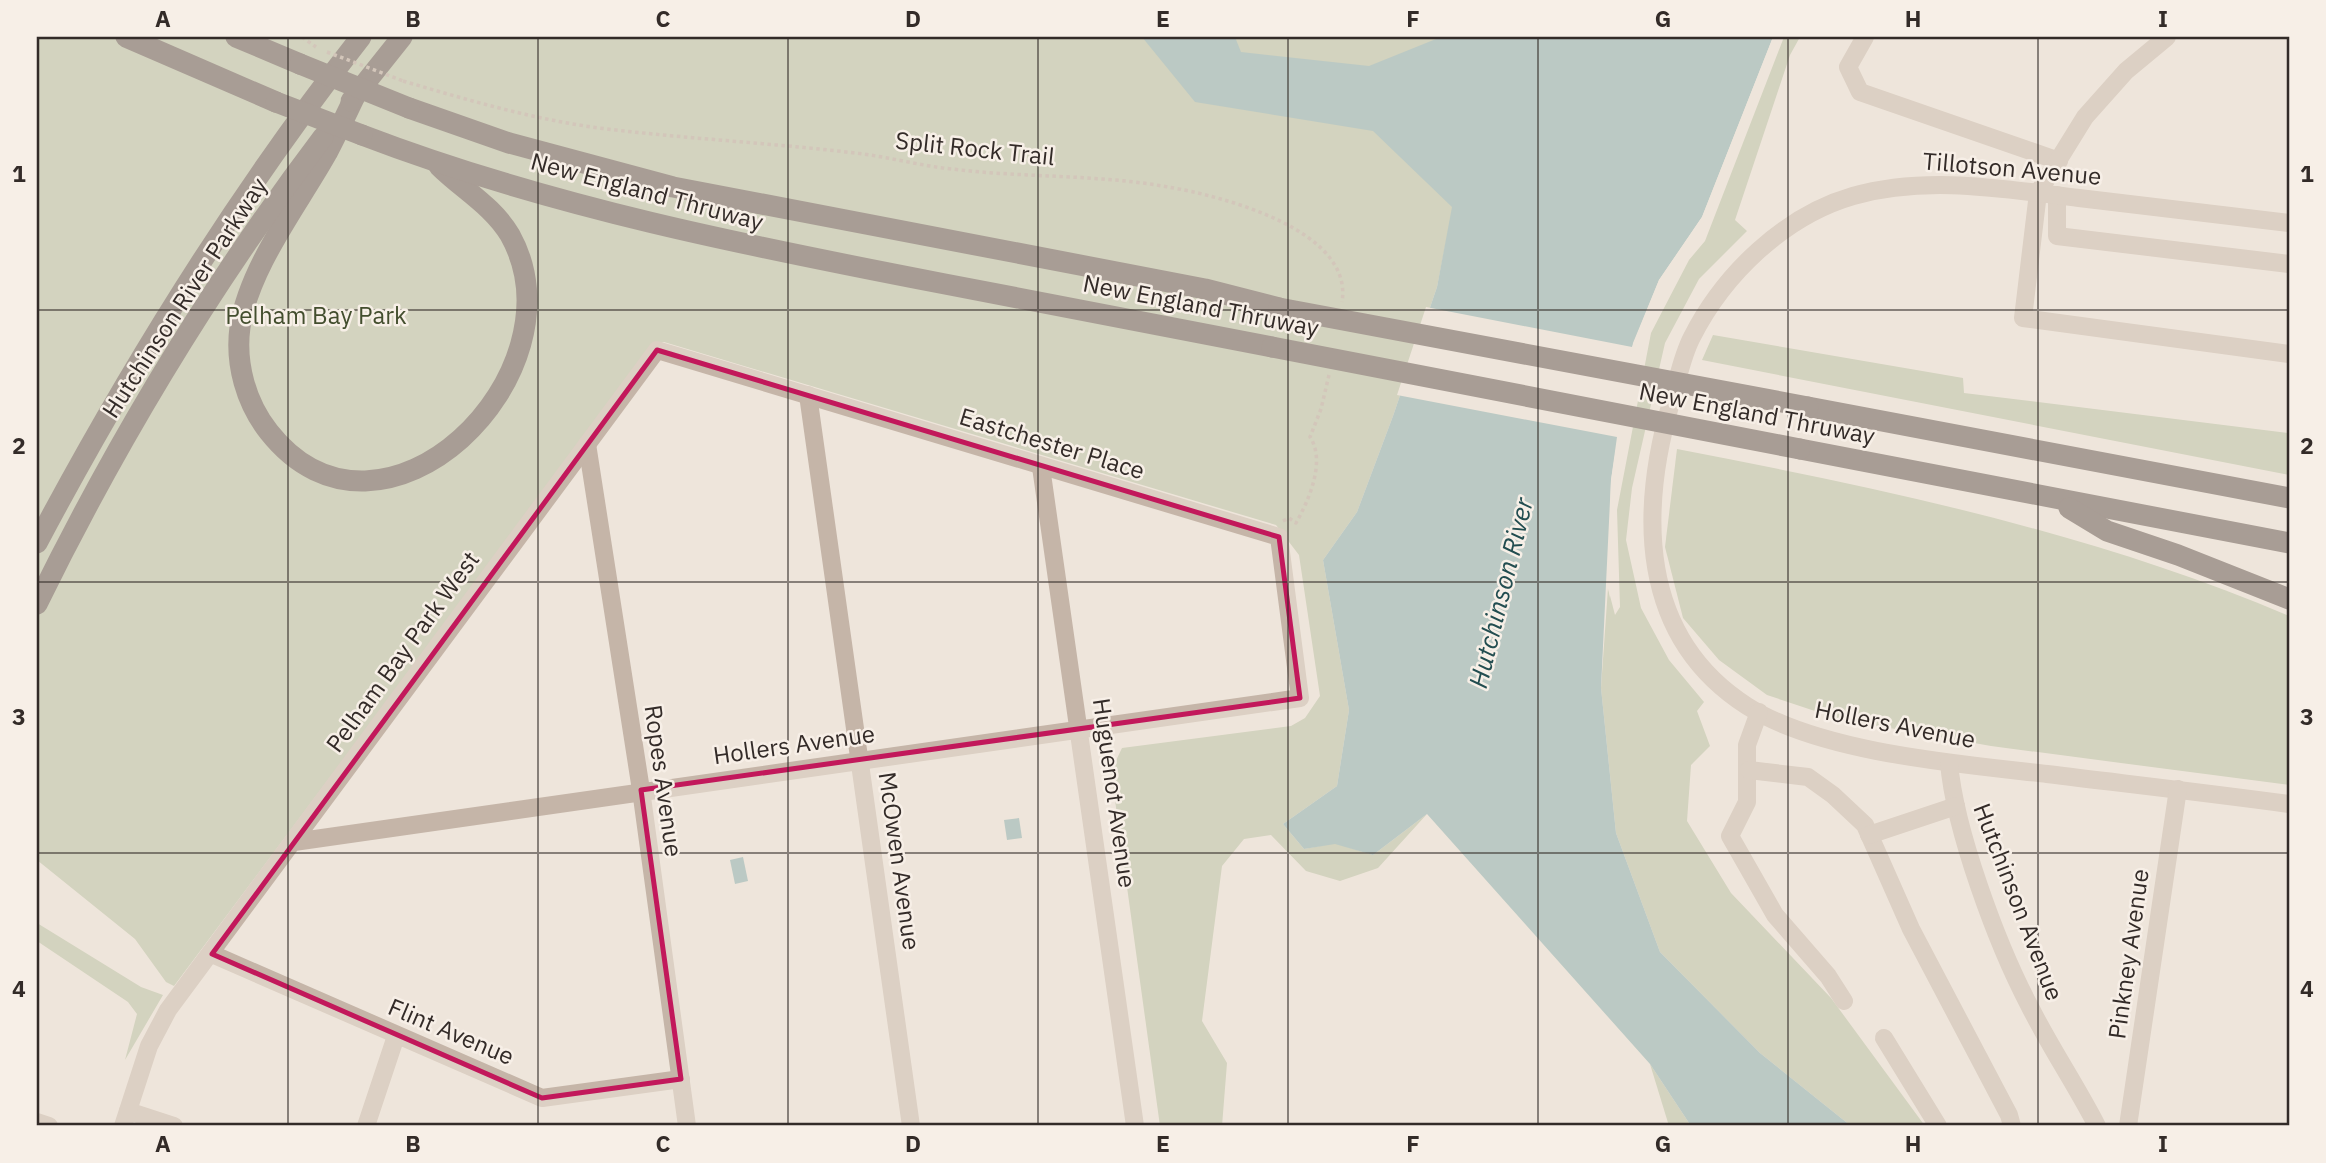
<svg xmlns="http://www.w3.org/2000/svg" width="2326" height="1163" font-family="'IBM Plex Sans',sans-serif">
	<rect width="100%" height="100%" fill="#eee5db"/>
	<g fill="#b1bc9d">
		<polygon points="37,37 1575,37 1453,207 1437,287 1393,416 1357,512 1323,560 1349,710 1337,786 1283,824 1304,849 1335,843 1373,855 1427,814 1378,868 1340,881 1306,871 1271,835 1244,839 1222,866 1202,1021 1227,1063 1222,1126 1160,1126 1111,771 1122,748 1291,726 1305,718 1320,696 1299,555 1276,525 664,342 654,344 646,354 174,986 166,982 135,939 37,860"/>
		<polygon points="1784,37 1800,37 1790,55 1735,220 1747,231 1699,279 1665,343 1632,488 1626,540 1641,608 1669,660 1704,702 1697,711 1710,746 1691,765 1687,821 1731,893 1831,998 1925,1126 1851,1126 1760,1053 1660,952 1616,833 1601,688 1608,588 1615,615 1620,607 1617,510 1651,333 1689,260 1705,241"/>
		<polygon points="1713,335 1963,378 1964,393 2289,433 2289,475 1702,360"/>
		<path d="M1677 449C1885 489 2094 533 2289 616V785L1991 746 1839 719 1767 695 1719 660 1683 618 1665 547Z"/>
		<polygon points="37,923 141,987 163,995 125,1060 137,1014 128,1002 37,941"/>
		<polygon points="1650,1064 1691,1126 1669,1126"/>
	</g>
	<g fill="#7da7a8">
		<polygon points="1142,37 1235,37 1241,52 1369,66 1436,39 1458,37 1773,37 1702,217 1659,280 1633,343 1611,480 1601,688 1616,833 1660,952 1760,1053 1851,1126 1691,1126 1650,1064 1427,814 1373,855 1335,844 1304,849 1283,824 1337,786 1349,710 1323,560 1357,512 1393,416 1437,287 1452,207 1373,131 1195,102"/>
		<polygon points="1019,818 1022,838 1007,840 1004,820"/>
		<polygon points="743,857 748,881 735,884 730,860"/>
	</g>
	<polygon fill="#eee5db" points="1773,37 1776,37 1706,218 1662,281 1636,344 1614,480 1610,598 1608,588 1611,480 1617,437 1397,395 1426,307 1632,347 1659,280 1702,217"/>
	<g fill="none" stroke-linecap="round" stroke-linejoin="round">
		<g stroke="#b1a093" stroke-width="3.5" stroke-dasharray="3.5 3.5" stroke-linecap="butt">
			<polyline points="302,37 316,47"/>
			<path d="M403 81C468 100 532 119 599 128 687 139 775 143 863 154 893 158 922 166 952 169 1024 178 1097 174 1168 187 1222 196 1354 230 1342 302"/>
			<path d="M1283 521 1289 518 1296 523C1309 500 1326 461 1310 437L1321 409 1329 375"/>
		</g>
		<g stroke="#c5b5a8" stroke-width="18">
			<polyline points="1865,37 1848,67 1860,92 2059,161"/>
			<polyline points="2167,37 2126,71 2085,117 2038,193 2023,318 2289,354"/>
			<polyline points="2057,195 2057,236 2289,264"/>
			<path d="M2289 223C2219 215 2149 206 2079 198 2004 189 1927 175 1853 196 1784 216 1724 274 1692 337 1682 356 1678 379 1672 399 1639 511 1638 636 1747 706 1821 753 1960 764 2047 774 2128 784 2208 793 2289 804"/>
			<polyline points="808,395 911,1126"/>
			<polyline points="587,444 641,790 687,1126"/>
			<polyline points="1041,467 1135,1126"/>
			<polyline points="1759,712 1747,745 1747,802 1730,836 1775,915 1828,976 1844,1001"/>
			<path d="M1949 763C1955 831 1997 944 2029 1005 2050 1047 2076 1085 2097 1126"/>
			<polyline points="1749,770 1808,777 1833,795 1865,825 1911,929 2009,1115 2012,1126"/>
			<polyline points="1869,835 1956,806"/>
			<polyline points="212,954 542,1098 681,1079"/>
			<polyline points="1884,1038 1938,1126"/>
			<polyline points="128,1111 174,1126"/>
			<polyline points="37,1122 49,1126"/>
			<polyline points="123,1126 149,1046 168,1010 657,350 1279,537 1300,698 294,842"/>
			<polyline points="366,1126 396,1036"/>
			<polyline points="2128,1126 2178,789"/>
		</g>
		<g stroke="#534540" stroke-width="21">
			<polyline points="126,37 276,102"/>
			<polyline points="236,37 300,64"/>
			<path d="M355 96C346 115 337 134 327 153 298 205 249 267 240 327 235 364 246 403 269 432 382 575 587 373 510 235 493 206 462 189 439 166"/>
			<polyline points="351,101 402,37"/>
			<polyline points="409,108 509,143 673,187 1205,289 1279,308"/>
			<path d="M362 135C550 207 748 246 945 284 1054 305 1163 326 1272 347"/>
			<polyline points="1808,407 2289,498"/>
			<polyline points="1800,449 2289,543"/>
			<polyline points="2069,508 2107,531 2178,555 2289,599"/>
			<path d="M37 543C131 366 237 195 361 37"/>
			<path d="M37 604C117 441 213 282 323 137"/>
		</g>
		<polyline stroke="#b1a093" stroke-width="3.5" stroke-dasharray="3.5 3.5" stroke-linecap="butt" points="327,52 403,81"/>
		<g stroke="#534540" stroke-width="21">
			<polyline points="300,64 409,108"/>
			<polyline points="276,102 362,135"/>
			<polyline points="1279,308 1808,407"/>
			<polyline points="1272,347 1800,449"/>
		</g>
	</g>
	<path d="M0 0H2326V1163H0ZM657 350 1279 537 1300 698 641 790 681 1079 542 1098 212 954Z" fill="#eee5db" fill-opacity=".55" fill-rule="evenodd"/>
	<path fill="none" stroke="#c2185b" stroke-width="5" stroke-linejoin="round" d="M657 350 1279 537 1300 698 641 790 681 1079 542 1098 212 954Z"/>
	<path fill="none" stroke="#332b28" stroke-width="2" stroke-opacity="0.55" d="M288 37V1126M538 37V1126M788 37V1126M1038 37V1126M1288 37V1126M1538 37V1126M1788 37V1126M2038 37V1126M37 310H2289M37 582H2289M37 853H2289"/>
	<g text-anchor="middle" stroke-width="5" stroke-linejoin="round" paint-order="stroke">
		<g font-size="24" fill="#332b28" stroke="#f7efe7">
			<text transform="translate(975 149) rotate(6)" y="8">Split Rock Trail</text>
			<text transform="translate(2012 169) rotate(5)" y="8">Tillotson Avenue</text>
			<text transform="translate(647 192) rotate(15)" y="8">New England Thruway</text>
			<text transform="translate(185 298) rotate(-57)" y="8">Hutchinson River Parkway</text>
			<text transform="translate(1201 306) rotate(11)" y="8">New England Thruway</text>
			<text transform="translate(1757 414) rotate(11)" y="8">New England Thruway</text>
			<text transform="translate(1052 444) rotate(17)" y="8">Eastchester Place</text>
			<text transform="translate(403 652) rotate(-54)" y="8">Pelham Bay Park West</text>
			<text transform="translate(1895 725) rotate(11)" y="8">Hollers Avenue</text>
			<text transform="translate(794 745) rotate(-8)" y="8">Hollers Avenue</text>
			<text transform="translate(663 781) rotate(82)" y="8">Ropes Avenue</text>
			<text transform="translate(1114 793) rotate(82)" y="8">Huguenot Avenue</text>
			<text transform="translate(899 861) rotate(82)" y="8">McOwen Avenue</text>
			<text transform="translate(2018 902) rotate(69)" y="8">Hutchinson Avenue</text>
			<text transform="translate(2129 954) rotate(-82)" y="8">Pinkney Avenue</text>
			<text transform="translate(451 1032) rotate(23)" y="8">Flint Avenue</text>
		</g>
		<g font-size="24" fill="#434e2e" stroke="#f7efe7">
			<text x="316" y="324">Pelham Bay Park</text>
		</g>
		<g font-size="26" font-style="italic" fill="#224d50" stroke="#f7efe7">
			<text transform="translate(1501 593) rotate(-76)" y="9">Hutchinson River</text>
		</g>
	</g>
	<rect width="2326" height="1163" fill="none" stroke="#f7efe7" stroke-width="77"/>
	<rect x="38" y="38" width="2250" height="1086" fill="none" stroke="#332b28" stroke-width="2.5"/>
	<g font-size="23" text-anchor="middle" font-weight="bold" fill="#332b28">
		<text x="163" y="27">A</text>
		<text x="413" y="27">B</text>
		<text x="663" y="27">C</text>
		<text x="913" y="27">D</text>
		<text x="1163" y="27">E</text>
		<text x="1413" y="27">F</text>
		<text x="1663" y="27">G</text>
		<text x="1913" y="27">H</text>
		<text x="2163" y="27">I</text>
		<text x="19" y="182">1</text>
		<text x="2307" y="182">1</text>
		<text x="19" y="454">2</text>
		<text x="2307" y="454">2</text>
		<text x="19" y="725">3</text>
		<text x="2307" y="725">3</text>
		<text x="19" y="997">4</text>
		<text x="2307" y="997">4</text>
		<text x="163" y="1152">A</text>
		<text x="413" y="1152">B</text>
		<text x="663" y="1152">C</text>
		<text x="913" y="1152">D</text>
		<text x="1163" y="1152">E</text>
		<text x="1413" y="1152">F</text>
		<text x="1663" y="1152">G</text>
		<text x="1913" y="1152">H</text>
		<text x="2163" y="1152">I</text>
	</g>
</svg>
